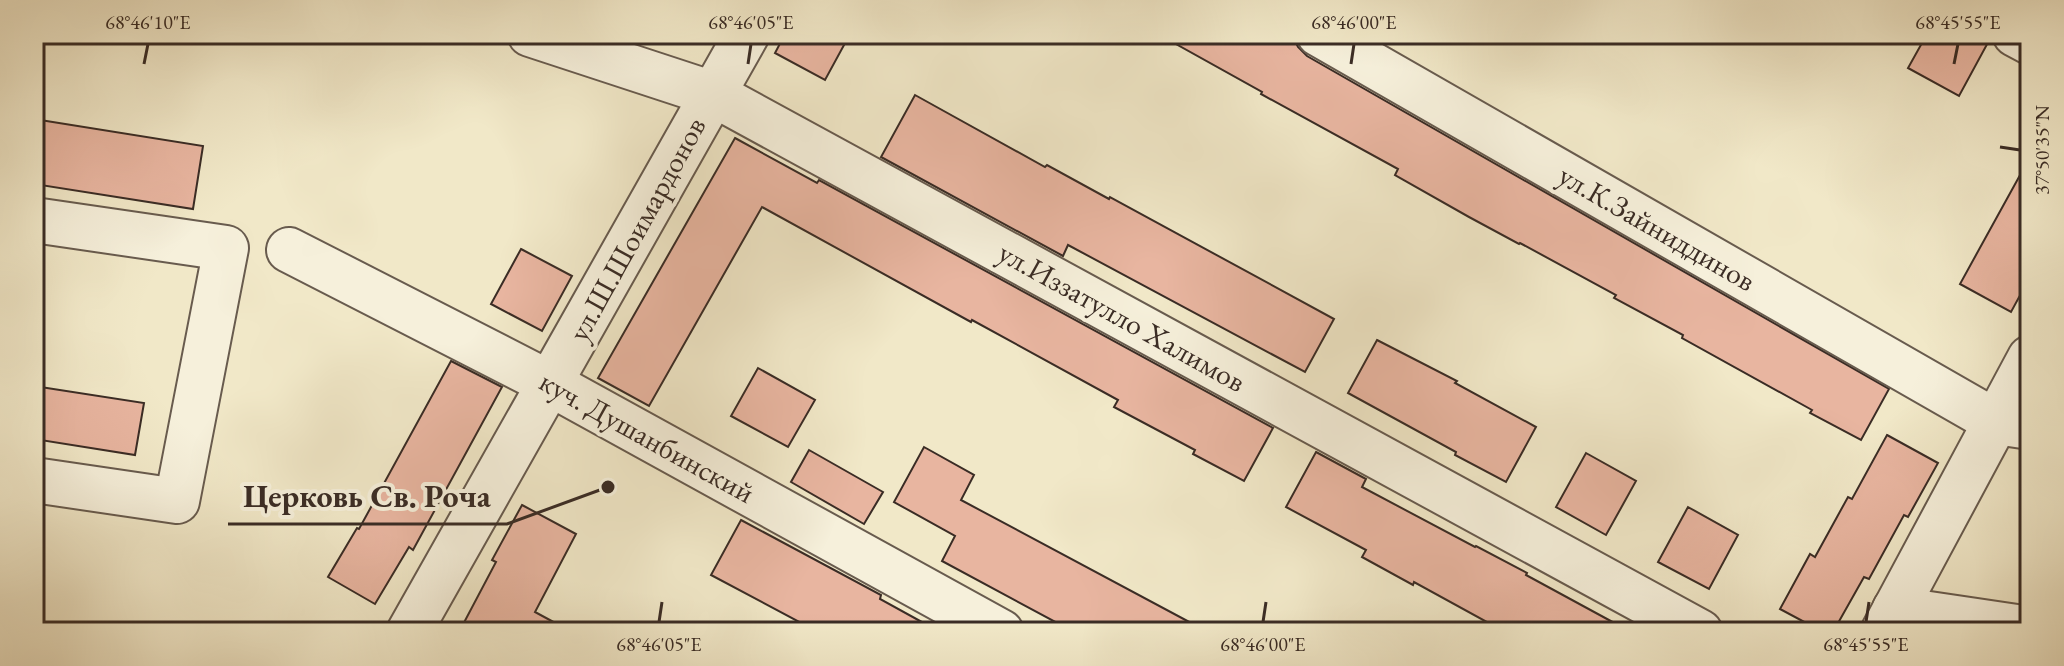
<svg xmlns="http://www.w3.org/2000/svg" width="2064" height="666" font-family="'EB Garamond',serif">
	<rect width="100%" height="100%" fill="#f1e8c8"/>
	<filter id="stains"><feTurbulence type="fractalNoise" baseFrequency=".0025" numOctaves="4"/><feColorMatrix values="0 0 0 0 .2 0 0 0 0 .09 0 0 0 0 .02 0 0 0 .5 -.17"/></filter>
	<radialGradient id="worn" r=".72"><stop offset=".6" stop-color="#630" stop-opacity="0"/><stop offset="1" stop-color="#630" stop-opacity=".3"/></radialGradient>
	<g fill="#e8b5a0" stroke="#3a2c25" stroke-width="2">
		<polygon points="785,34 850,34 825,80 775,53"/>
		<polygon points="1158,34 1281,34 1296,43 1298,47 1307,56 1889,389 1861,440 1810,413 1812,410 1682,338 1683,335 1614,298 1616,295 1520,243 1519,244 1469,217 1395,175 1398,169 1261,94 1262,92"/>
		<polygon points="1927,34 1990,34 1991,37 1959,96 1908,68"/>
		<polygon points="915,95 1045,167 1047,165 1109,199 1110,197 1334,319 1305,372 1068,245 1063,256 881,157"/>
		<polygon points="34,119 203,146 193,209 34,184"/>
		<polygon points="735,138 817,183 819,180 1273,428 1244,481 1193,454 1195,450 1114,407 1118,400 972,320 971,322 762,207 649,406 598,378"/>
		<polygon points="2030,157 2030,277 2011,312 1960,284"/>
		<polygon points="521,249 572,276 542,331 491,304"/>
		<polygon points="1377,340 1457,381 1455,383 1536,427 1506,482 1455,455 1456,452 1348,393"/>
		<polygon points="451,361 502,387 413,550 409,547 375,604 328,577 357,528 359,529"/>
		<polygon points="758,368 815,400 788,447 731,416"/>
		<polygon points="34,386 144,403 135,455 34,439"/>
		<polygon points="1887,435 1938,463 1908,517 1904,515 1869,579 1864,577 1833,632 1823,632 1780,609 1810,554 1815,557 1848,497 1852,499"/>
		<polygon points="924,447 974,475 961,500 1208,632 1074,632 942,561 955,536 894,502"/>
		<polygon points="809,450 883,492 864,524 791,482"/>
		<polygon points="1316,452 1366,479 1362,487 1475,547 1476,546 1527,573 1526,575 1631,632 1505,632 1414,582 1413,585 1362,557 1366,550 1286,507"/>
		<polygon points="1586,453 1636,481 1606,535 1556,507"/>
		<polygon points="522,505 576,534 535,612 572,632 459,632 496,562 492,560"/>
		<polygon points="1688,507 1738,535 1709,589 1658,562"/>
		<polygon points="741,520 881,595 880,599 940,632 818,632 711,575"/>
	</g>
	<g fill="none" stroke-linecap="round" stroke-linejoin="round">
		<defs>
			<g id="minor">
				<polyline points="530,34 713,94 1700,632"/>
				<polyline points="1319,34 1996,422 2030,427"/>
				<polyline points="2015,34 2030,42"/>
				<polyline points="34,220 226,248 177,501 34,480"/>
				<polyline points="289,250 549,383 1001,632"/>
				<polyline points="1895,609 2030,629"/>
				<polyline points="409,632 747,34"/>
				<polyline points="1883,632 2030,358"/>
			</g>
		</defs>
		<use href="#minor" stroke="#685b4e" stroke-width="48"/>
		<use href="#minor" stroke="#f6f0db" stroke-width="44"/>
	</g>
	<path fill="none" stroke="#3a2c25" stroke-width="3" d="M144 64 148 44M748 64 751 44M1351 64 1354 44M1954 64 1958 44M2000 147 2020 150M659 622 662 602M1263 622 1266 602M1866 622 1869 602"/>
	<g text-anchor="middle" stroke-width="8" stroke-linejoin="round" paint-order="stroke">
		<g font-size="30" fill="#3a2c25" stroke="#f6f0db">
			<text transform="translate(1657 228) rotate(30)" y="10">ул.К.Зайниддинов</text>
			<text transform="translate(637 229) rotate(-61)" y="10">ул.Ш.Шоимардонов</text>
			<text transform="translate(1122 317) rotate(29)" y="10">ул.Иззатулло Халимов</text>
			<text transform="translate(647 437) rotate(29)" y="10">куч. Душанбинский</text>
		</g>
	</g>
	<path fill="none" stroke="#3a2c25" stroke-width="3" d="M608 487L507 524H228"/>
	<circle fill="#3a2c25" stroke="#f6f0db" stroke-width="3" cx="608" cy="487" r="8"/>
	<g font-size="32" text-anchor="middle" font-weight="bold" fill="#3a2c25" stroke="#f6f0db" stroke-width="8" stroke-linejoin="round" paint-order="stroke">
		<text x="367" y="507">Церковь Св. Роча</text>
	</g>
	<rect width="2064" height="666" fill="none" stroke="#f1e8c8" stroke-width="88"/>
	<rect x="44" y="44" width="1976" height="578" fill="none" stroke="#3a2c25" stroke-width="3"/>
	<g font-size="20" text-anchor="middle" fill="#3a2c25">
		<text x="148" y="29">68°46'10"E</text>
		<text x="751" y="29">68°46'05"E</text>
		<text x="1354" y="29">68°46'00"E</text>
		<text x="1958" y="29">68°45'55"E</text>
		<text transform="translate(2042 150) rotate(-90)" y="7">37°50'35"N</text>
		<text x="659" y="651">68°46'05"E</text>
		<text x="1263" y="651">68°46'00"E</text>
		<text x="1866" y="651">68°45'55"E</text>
	</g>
	<rect width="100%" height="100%" filter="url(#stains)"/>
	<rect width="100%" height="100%" fill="url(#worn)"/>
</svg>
